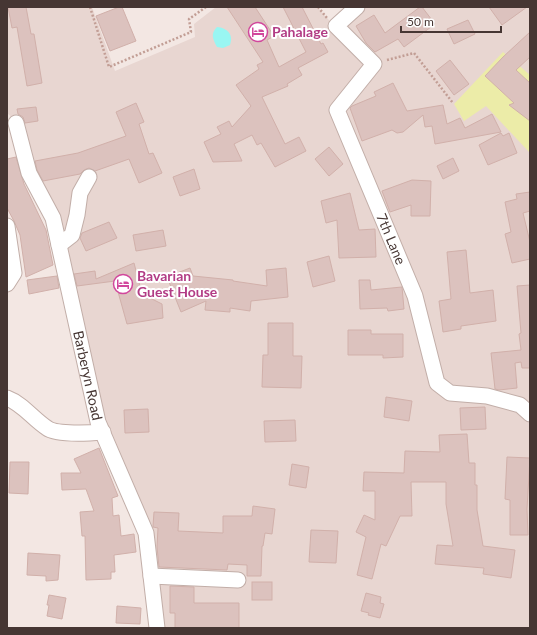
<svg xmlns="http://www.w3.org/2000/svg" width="537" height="635" font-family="Lato,sans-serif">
	<rect width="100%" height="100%" fill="#f3e7e3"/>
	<polygon fill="#e8d6d1" points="7,7 92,7 115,71 195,37 194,24 216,7 317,7 339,31 365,7 530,7 530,628 162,628 151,531 103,422 35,176 23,127 7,113"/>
	<polygon fill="#ececa8" points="503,52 530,75 530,153 486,106 464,121 454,104"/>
	<path fill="#99f6f2" d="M217 27C227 28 234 34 230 45L223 48 217 47C213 39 210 34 217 27Z"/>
	<g fill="#dcc2be" stroke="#d1b0aa">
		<polygon points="8,7 26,7 31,34 34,34 42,83 27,86 17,27 12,28"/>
		<polygon points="119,7 122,7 136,41 110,51 96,16"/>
		<polygon points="227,7 255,7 274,36 267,40 279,67 306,52 283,7 302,7 321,44 323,43 328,52 298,68 302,75 287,84 288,86 262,97 285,144 299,137 306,151 275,167 261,143 257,145 252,135 234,144 242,161 213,162 204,142 221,134 217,127 229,121 232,127 251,106 236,85 259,69 257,65 263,62"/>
		<polygon points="420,7 422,7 435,24 404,47 398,39 375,52 366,43 356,26 374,15 385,33"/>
		<polygon points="489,7 527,7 502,25"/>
		<polygon points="468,20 475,34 454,44 447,29"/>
		<polygon points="530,32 530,57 516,70 530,83 530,121 509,105 514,103 485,76 503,57"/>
		<polygon points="450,60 469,84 454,95 436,71"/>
		<polygon points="393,83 407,111 443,105 447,124 460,118 465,128 492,114 501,132 435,144 432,126 425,127 423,115 403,132 397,133 392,130 362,141 350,108 352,106 376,96 374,92"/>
		<polygon points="136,103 144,122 139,124 149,154 153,153 162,173 139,183 129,159 95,171 89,168 84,170 80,174 43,181 37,170 35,161 78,153 126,136 116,112"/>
		<polygon points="36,107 38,121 25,123 23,117 18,114 17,109"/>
		<polygon points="501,133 503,136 509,133 517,153 488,165 479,145"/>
		<polygon points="329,147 343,164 329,176 315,159"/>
		<polygon points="16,157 24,184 46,230 53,265 26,277 20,235 14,221 7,208 7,159"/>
		<polygon points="453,158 459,171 443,179 437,166"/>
		<polygon points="194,169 200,189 180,196 173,177"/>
		<polygon points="412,180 431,181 430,216 411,216 411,205 390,212 382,191"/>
		<polygon points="530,192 530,211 523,213 530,242 530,259 512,263 505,234 511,232 505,202 517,199 516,194"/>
		<polygon points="350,193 359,230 375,229 376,257 339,258 337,220 326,223 321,201"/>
		<polygon points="109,222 117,238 86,251 80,238 82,233"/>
		<polygon points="163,230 166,246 136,251 133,235"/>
		<polygon points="466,250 470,293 493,290 496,321 461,326 461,329 443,332 439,301 451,299 447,252"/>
		<polygon points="329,256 335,281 313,287 307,262"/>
		<polygon points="134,263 142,294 162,304 163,318 127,324 115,281 77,286 74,274 95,271 96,279"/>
		<polygon points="190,268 193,276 233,280 233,281 267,286 266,270 286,268 288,297 251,301 250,311 230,308 230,312 205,310 206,301 181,312 167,277"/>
		<polygon points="57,276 59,288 29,294 27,280"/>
		<polygon points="359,280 370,280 371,290 402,287 404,309 388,311 387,308 360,309"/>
		<polygon points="530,285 530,368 522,368 521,362 515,363 517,388 499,390 495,389 491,353 521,350 519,334 521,333 517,286"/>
		<polygon points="268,323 293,323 293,356 302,356 301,388 262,387 263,355 268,355"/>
		<polygon points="348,330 371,330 371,334 403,334 403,357 383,358 383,355 348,355"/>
		<polygon points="386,397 412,401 409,421 384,417"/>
		<polygon points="485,407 486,429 461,430 460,408"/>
		<polygon points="148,409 149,432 125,433 124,410"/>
		<polygon points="295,420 296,441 265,442 264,421"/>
		<polygon points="467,434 469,463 475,463 475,485 477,485 477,510 483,546 515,550 511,578 483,574 484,568 435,564 437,545 453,546 446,504 446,482 411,482 412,516 400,516 386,546 381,544 372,579 357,575 366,537 356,532 364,515 375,520 375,491 363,491 364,472 404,473 405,451 440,452 439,435"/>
		<polygon points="99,448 118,496 112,498 113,516 119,515 121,536 134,534 136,552 114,555 115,572 111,572 111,579 86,580 85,536 82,536 80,512 94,511 86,489 62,490 61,473 81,473 74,459"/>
		<polygon points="507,457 530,458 527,509 528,535 510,535 510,500 505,499"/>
		<polygon points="10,462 29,462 28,494 9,493"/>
		<polygon points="292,464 309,467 306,488 289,485"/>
		<polygon points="253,506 275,509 272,534 265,533 263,546 262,546 261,576 247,576 247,565 228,564 227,570 159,567 157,547 158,528 153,527 153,526 154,512 179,513 178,531 223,533 223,516 252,516"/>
		<polygon points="311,530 338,531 336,563 309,562"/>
		<polygon points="28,553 60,555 58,580 46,581 46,576 27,575"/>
		<rect x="252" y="582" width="20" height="18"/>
		<polygon points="170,586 194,587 194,603 239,603 239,628 175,628 175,613 170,613"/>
		<polygon points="366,593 381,597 380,603 384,604 380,618 368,615 369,613 361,611"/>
		<polygon points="49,595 66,598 62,619 47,616 49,605 47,605"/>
		<polygon points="117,606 141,608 140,624 116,623"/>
	</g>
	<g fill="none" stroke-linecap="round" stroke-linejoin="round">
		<defs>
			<g id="street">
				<path id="s1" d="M357 7 336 26 374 64 337 110 415 296 437 383 450 393 487 396 520 405 530 414"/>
				<path id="s2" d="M16 123 29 173 53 218 98 422 146 533 157 628"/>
				<polyline points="7,226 14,273 7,284"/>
				<polyline points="59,245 72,235 77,215 80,193 89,177"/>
				<path d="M7 398C23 404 33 419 47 428 56 435 91 433 103 432"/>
				<polyline points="151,576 238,580"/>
			</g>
		</defs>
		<use href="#street" stroke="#c2aea8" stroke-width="17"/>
		<g stroke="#c29e95" stroke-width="2.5" stroke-dasharray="2 2" stroke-linecap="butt">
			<polyline points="90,7 109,67 191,32 189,19 206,7"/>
			<polyline points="318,7 327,18"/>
			<polyline points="387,60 414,53 453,103"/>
		</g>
		<use href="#street" stroke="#fff" stroke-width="15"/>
	</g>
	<defs>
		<symbol id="hotel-ring" viewBox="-11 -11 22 22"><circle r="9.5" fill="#fff" stroke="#d1479c" stroke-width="1.5"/><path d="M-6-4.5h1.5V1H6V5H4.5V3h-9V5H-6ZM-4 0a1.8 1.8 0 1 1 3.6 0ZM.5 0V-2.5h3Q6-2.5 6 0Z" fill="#d1479c"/></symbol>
	</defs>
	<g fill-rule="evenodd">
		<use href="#hotel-ring" x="247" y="21" width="22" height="22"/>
		<use href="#hotel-ring" x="112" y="273" width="22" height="22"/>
	</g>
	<g text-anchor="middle" stroke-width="4" stroke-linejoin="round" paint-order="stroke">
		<g font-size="14" font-weight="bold" fill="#b23c85" stroke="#fff" text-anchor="start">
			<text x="272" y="37">Pahalage</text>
			<text x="137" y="281">Bavarian<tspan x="137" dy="16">Guest House</tspan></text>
		</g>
		<g font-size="14" fill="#463633" stroke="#fff">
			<text dy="5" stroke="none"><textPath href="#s1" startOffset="281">7th Lane</textPath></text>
			<text dy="5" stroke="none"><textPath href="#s2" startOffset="264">Barberyn Road</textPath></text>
		</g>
	</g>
	<rect width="537" height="635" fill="none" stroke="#463633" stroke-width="16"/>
	<path d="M401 26v6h100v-6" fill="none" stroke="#463633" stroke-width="2"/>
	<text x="407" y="26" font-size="12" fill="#463633" stroke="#ffffff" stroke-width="3" paint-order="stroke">50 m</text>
</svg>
